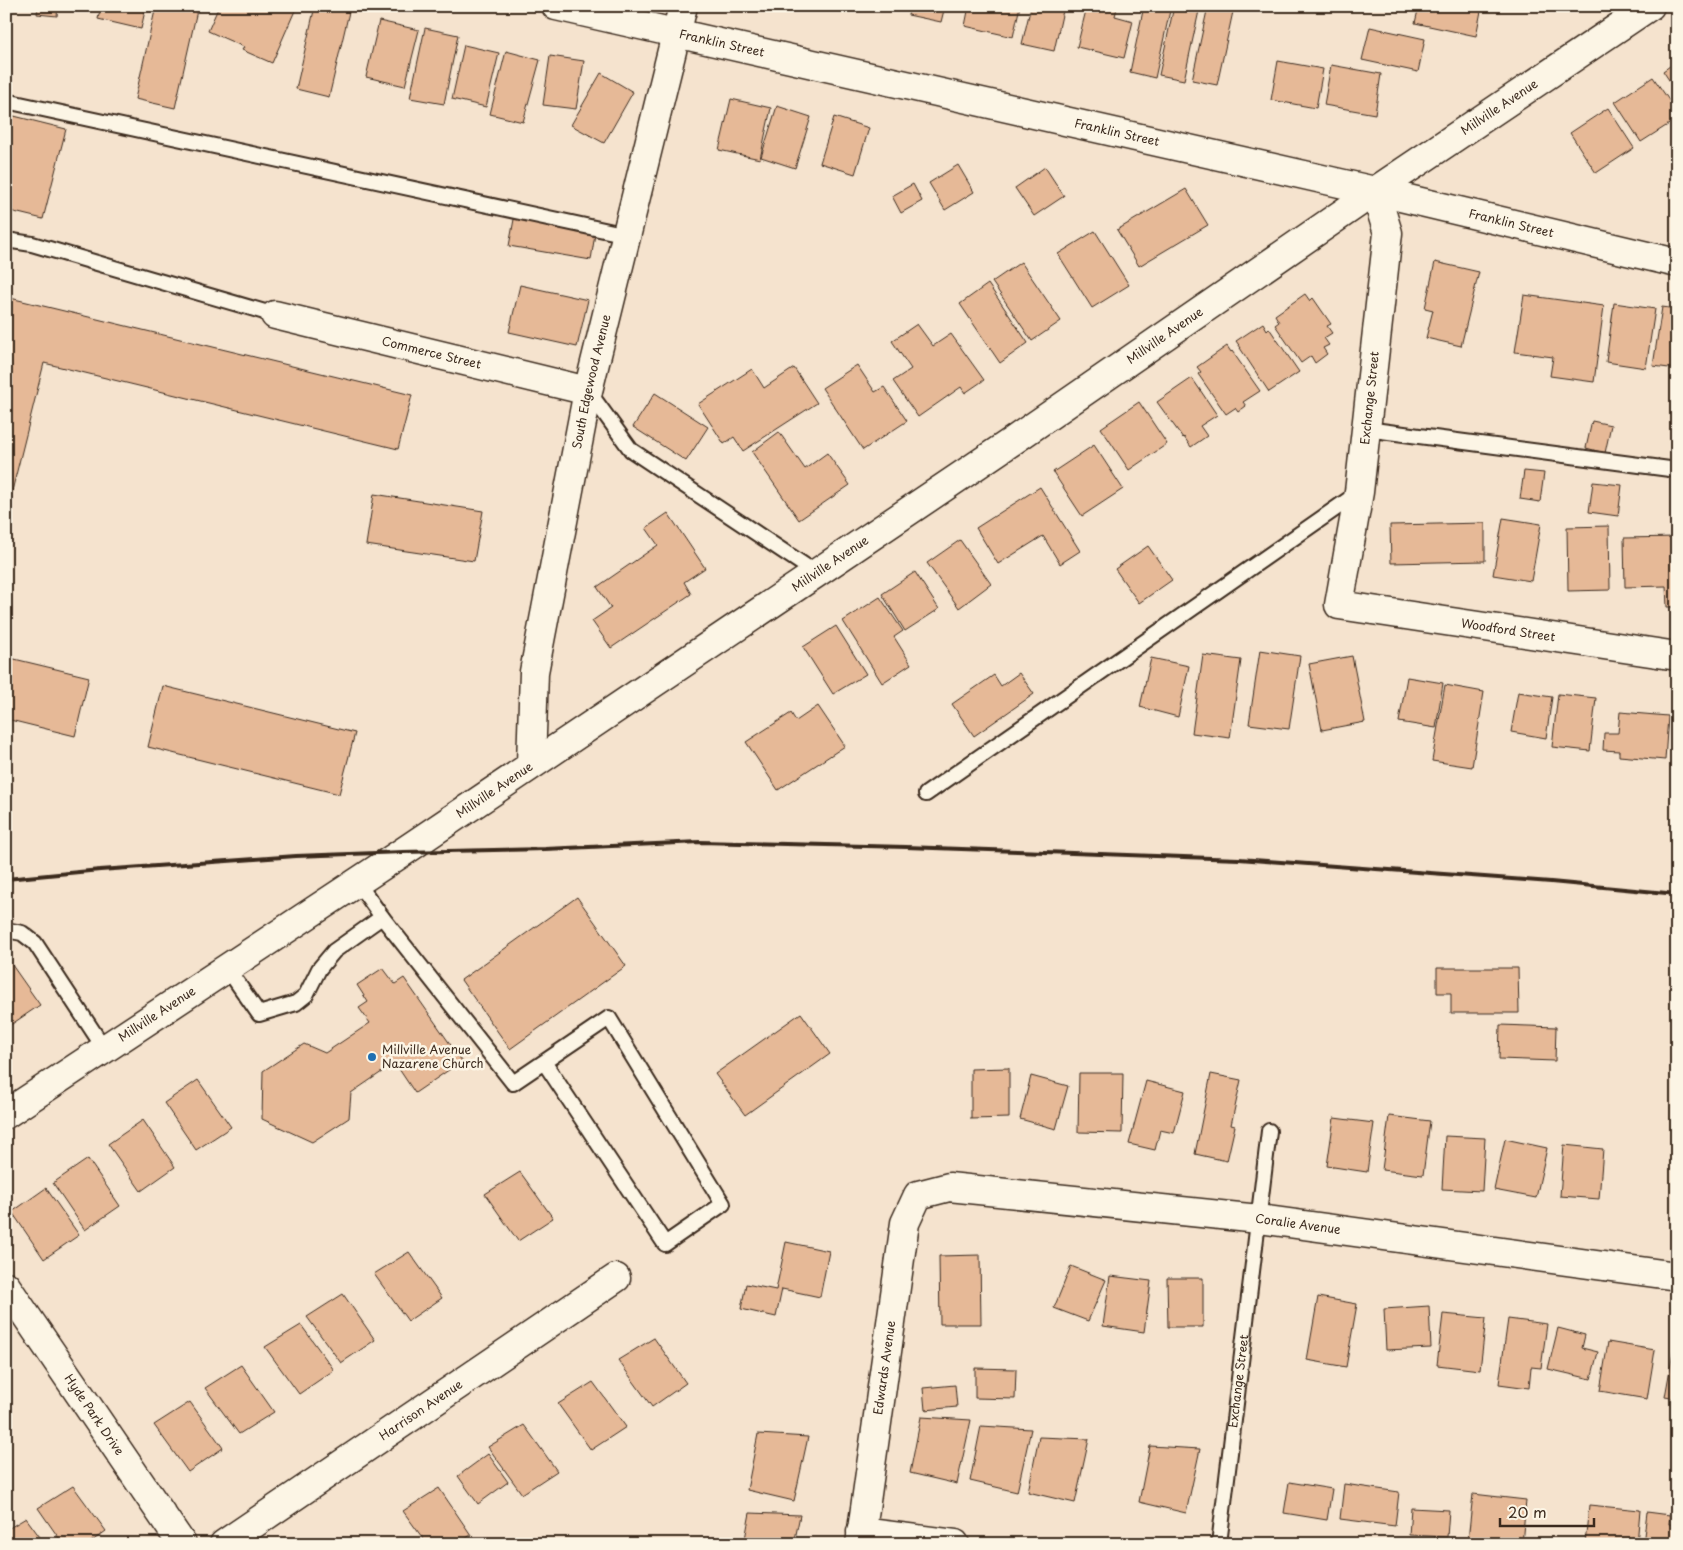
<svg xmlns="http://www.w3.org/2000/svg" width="1683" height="1550" font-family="'Playpen Sans',sans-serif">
	<rect width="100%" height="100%" fill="#f5e3ce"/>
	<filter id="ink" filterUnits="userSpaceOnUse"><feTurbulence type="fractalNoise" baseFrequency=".02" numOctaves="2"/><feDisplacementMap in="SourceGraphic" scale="10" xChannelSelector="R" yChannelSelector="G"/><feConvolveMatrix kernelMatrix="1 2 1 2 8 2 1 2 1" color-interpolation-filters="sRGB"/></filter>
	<g filter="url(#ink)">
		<g fill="#e6b997" stroke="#3b2a1e">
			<polygon points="38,6 58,6 57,16 37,14"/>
			<polygon points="101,6 146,6 141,29 98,19"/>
			<polygon points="156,6 198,6 175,108 135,99"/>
			<polygon points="219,6 297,6 272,63 242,50 244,47 208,31"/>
			<polygon points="315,6 325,6 349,12 329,97 296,89"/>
			<polygon points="910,6 945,6 941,22 908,15"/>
			<polygon points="969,6 1020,6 1013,37 965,26"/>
			<polygon points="1031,6 1064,6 1054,51 1022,44"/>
			<polygon points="1087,6 1108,6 1117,8 1115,16 1133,21 1124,58 1077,47"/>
			<polygon points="1144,6 1171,6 1155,78 1130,72"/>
			<polygon points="1174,6 1200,6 1184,80 1159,75"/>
			<polygon points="1208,6 1234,7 1217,85 1192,80"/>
			<polygon points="1419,6 1482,6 1476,36 1415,23"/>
			<polygon points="379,21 419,30 405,86 366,77"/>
			<polygon points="1370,27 1425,39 1418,72 1362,60"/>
			<polygon points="425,28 458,35 444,104 410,98"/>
			<polygon points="464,45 499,53 486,107 452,99"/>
			<polygon points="506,51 540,60 523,122 490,114"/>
			<polygon points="550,56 584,61 576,109 543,105"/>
			<polygon points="1278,61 1323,69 1316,108 1271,100"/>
			<polygon points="1677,61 1677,92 1663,71"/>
			<polygon points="1331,65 1381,74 1375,114 1324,105"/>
			<polygon points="601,73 633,92 604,143 571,125"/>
			<polygon points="1653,77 1677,112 1677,119 1641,142 1615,102"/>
			<polygon points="731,99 771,108 760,159 719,150"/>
			<polygon points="777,106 811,117 795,168 761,157"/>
			<polygon points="1608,108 1634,148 1596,173 1570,133"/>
			<polygon points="6,114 66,129 43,219 6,210"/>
			<polygon points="834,117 869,128 855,174 820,163"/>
			<polygon points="958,165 974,192 945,210 929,183"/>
			<polygon points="1045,167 1064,196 1034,216 1015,188"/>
			<polygon points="913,184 922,201 901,213 892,196"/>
			<polygon points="1186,189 1208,225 1139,266 1117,230"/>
			<polygon points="515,214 596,227 591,260 509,246"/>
			<polygon points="1095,231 1129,285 1092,308 1058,254"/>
			<polygon points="1021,262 1061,321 1032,341 992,282"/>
			<polygon points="1435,262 1479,272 1461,346 1426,338 1433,310 1425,308"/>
			<polygon points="988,284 1028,343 1000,363 960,304"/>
			<polygon points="520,285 588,300 577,347 509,332"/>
			<polygon points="1305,294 1310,301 1313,298 1331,324 1327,326 1332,333 1324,338 1329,345 1323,348 1327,354 1315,363 1311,356 1301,363 1275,325 1279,322 1275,315"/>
			<polygon points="1524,295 1604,306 1594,382 1550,376 1553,357 1515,352"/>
			<polygon points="6,297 412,395 398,449 44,363 6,515"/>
			<polygon points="1614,303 1655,309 1646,368 1606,362"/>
			<polygon points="1662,307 1677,309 1677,369 1653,366"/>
			<polygon points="1263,323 1267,330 1269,328 1299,372 1269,392 1240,348 1241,348 1236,341"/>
			<polygon points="917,324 933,346 951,334 984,380 965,393 961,387 918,417 893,381 911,369 892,341"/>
			<polygon points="1227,346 1231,352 1232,351 1260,391 1243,402 1246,406 1238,412 1235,408 1226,414 1198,374 1201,372 1197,367"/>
			<polygon points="857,365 875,392 884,387 907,421 863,450 822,388"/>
			<polygon points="794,368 817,403 743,451 734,437 724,444 698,404 752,369 764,388"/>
			<polygon points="1192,378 1217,415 1200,426 1207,436 1191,447 1184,437 1183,438 1157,402"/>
			<polygon points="655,393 708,427 686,461 633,427"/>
			<polygon points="1139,402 1167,444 1129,470 1101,428"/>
			<polygon points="1592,421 1611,425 1605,453 1586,448"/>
			<polygon points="779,432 805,469 827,453 850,485 799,520 752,452"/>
			<polygon points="1094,445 1123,489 1082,516 1053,472"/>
			<polygon points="1524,471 1544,473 1540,502 1520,499"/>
			<polygon points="1593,482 1622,485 1618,516 1589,512"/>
			<polygon points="1040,487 1080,551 1060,564 1043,536 998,564 976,528"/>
			<polygon points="374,494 483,511 474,561 366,545"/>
			<polygon points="668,513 705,568 684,582 691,594 611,648 592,621 611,608 597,587 658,545 646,528"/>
			<polygon points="1503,518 1541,524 1531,581 1493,575"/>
			<polygon points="1485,523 1485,561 1391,563 1390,525"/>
			<polygon points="1609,526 1610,590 1568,591 1567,527"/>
			<polygon points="1677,537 1677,607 1667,607 1666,586 1625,587 1624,538"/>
			<polygon points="960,540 991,584 959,608 927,563"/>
			<polygon points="1148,546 1172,580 1139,603 1115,569"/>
			<polygon points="915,572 939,609 905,631 882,594"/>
			<polygon points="880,597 903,631 894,637 911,664 882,683 843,621"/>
			<polygon points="836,626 866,674 833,694 803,647"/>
			<polygon points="1260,650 1300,656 1289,729 1249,724"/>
			<polygon points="1203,655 1241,660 1230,738 1192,733"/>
			<polygon points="1352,656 1365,722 1322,730 1309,664"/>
			<polygon points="6,657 89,677 75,736 6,719"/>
			<polygon points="1151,658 1189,666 1178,717 1140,707"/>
			<polygon points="1019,673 1034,694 974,736 952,704 994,675 1001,686"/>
			<polygon points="1407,677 1443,683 1436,728 1399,722"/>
			<polygon points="1445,685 1484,692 1472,767 1432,761"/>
			<polygon points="163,686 355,733 339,794 148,747"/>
			<polygon points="1518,692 1552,697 1546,738 1511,732"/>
			<polygon points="1558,694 1596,698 1590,751 1552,747"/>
			<polygon points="818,706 845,746 778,790 746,742 791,713 796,721"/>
			<polygon points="1620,712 1668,716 1665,760 1619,756 1619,751 1603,750 1604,733 1618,733"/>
			<polygon points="577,897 626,966 510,1049 461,980"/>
			<polygon points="7,958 40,1005 6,1028 6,959"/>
			<polygon points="383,968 395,984 404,978 462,1061 415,1093 395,1063 351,1093 349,1118 312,1142 262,1119 263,1071 304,1044 325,1053 370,1023 359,1008 368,1002 357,985"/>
			<polygon points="1437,968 1518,968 1519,1013 1451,1013 1451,993 1437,993"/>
			<polygon points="801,1013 830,1054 745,1115 715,1074"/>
			<polygon points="1500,1025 1556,1027 1555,1061 1499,1059"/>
			<polygon points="1009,1068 1009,1118 971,1119 971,1069"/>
			<polygon points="1079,1073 1123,1073 1122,1133 1078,1132"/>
			<polygon points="1211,1074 1241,1080 1231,1125 1235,1126 1227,1161 1195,1154"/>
			<polygon points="1031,1076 1068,1086 1056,1129 1020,1119"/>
			<polygon points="198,1080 231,1127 196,1150 164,1103"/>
			<polygon points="1146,1081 1185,1091 1174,1133 1160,1130 1155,1150 1129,1144"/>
			<polygon points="1389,1116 1430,1121 1423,1175 1382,1170"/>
			<polygon points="1334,1118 1374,1123 1367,1172 1327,1166"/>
			<polygon points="143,1120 175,1167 141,1191 108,1144"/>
			<polygon points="1445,1136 1485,1138 1482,1191 1442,1189"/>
			<polygon points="1505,1139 1547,1148 1536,1198 1494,1190"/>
			<polygon points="1564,1145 1603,1149 1599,1199 1560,1196"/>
			<polygon points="88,1159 120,1206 85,1230 53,1183"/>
			<polygon points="520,1172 553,1218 518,1241 485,1194"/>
			<polygon points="46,1188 79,1235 44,1259 12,1212"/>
			<polygon points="786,1242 829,1251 820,1297 782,1289 776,1317 741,1309 746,1284 776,1290"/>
			<polygon points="409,1252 442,1298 408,1321 374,1274"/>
			<polygon points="980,1255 981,1324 940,1324 939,1256"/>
			<polygon points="1071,1266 1106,1280 1088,1321 1054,1308"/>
			<polygon points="1110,1276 1151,1281 1144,1332 1103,1326"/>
			<polygon points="1167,1278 1203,1278 1203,1327 1168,1327"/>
			<polygon points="343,1294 375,1340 341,1363 307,1317"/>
			<polygon points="1318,1297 1357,1304 1346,1367 1307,1360"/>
			<polygon points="1429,1306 1431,1348 1386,1350 1384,1309"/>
			<polygon points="1443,1314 1486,1318 1480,1370 1437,1365"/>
			<polygon points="1508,1319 1547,1324 1541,1368 1531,1367 1529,1388 1499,1384"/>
			<polygon points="301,1325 334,1370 299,1394 265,1347"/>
			<polygon points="1558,1328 1585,1335 1582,1348 1598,1352 1591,1379 1548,1369"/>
			<polygon points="654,1338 686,1383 652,1407 618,1360"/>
			<polygon points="1608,1342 1655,1350 1647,1399 1600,1391"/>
			<polygon points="1674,1347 1677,1348 1677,1399 1665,1397"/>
			<polygon points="241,1365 274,1412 239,1434 205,1388"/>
			<polygon points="975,1368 1016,1369 1015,1399 975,1398"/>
			<polygon points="593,1382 626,1427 591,1450 558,1404"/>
			<polygon points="955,1385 957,1407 925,1410 923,1388"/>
			<polygon points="190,1402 223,1448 188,1472 154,1425"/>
			<polygon points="921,1417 971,1420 957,1484 910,1473"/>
			<polygon points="524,1425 557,1471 522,1494 488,1447"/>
			<polygon points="981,1426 1031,1429 1017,1492 970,1481"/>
			<polygon points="758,1434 808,1437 794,1501 747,1490"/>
			<polygon points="1039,1437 1089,1439 1075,1503 1028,1492"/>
			<polygon points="1150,1446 1200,1449 1186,1513 1139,1502"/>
			<polygon points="488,1454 508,1482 478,1504 458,1476"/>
			<polygon points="1289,1482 1332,1489 1327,1520 1284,1513"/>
			<polygon points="1344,1484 1399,1492 1395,1526 1340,1519"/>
			<polygon points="73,1486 106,1531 88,1544 63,1544 38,1508"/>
			<polygon points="439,1488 471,1535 457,1544 427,1544 403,1511"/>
			<polygon points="1473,1494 1526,1500 1522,1544 1468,1540"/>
			<polygon points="1589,1505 1640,1510 1637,1544 1585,1544"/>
			<polygon points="1411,1508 1449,1510 1447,1537 1409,1535"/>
			<polygon points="1647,1512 1670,1515 1669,1524 1677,1525 1677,1544 1643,1544"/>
			<polygon points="750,1513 800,1515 794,1544 744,1544"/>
			<polygon points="26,1518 45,1544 6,1544 6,1530"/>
		</g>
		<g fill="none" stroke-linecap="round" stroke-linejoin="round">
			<defs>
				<g id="service">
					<polyline points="6,101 627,235"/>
					<polyline points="6,240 32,244 275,315"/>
					<polyline points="589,392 631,450 816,573"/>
					<polyline points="1366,429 1677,470"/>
					<polyline points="926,794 1358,493"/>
					<polyline points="357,882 382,917 513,1083 609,1018 723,1204 665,1244 544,1062"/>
					<polyline points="6,930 22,933 35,943 104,1048"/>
					<polyline points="227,968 259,1014 296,1003 306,995 319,969 334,951 382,917"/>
					<path id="s1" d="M1219 1544 1269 1131"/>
				</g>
				<g id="minor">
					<path id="s2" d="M556 6 1375 191 1388 233 1359 492 1339 605 1677 656"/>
					<path id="s3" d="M275 315 588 391"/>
					<path id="s4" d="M531 764 534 672 588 391 683 6"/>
					<path id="s5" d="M6 1286 182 1544"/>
					<polyline points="861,1532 955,1544"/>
					<path id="s6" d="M224 1544 616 1278"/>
					<path id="s7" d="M860 1544 905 1223 918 1195 949 1187 1259 1219 1677 1276"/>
				</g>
				<g id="tertiary">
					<path id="s8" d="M1375 191 1677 263"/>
				</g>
				<g id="secondary">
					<path id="s9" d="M6 1114 403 852 1014 440 1375 191 1650 6"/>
				</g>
			</defs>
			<use href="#service" stroke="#3b2a1e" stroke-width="18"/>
			<use href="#minor" stroke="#3b2a1e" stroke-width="31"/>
			<use href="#tertiary" stroke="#3b2a1e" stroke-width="31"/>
			<use href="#secondary" stroke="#3b2a1e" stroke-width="31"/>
			<use href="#service" stroke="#fcf5e5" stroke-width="14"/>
			<use href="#minor" stroke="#fcf5e5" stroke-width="28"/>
			<use href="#tertiary" stroke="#fcf5e5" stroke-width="28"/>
			<use href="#secondary" stroke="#fcf5e5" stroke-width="28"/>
			<polyline stroke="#3b2a1e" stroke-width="4" points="6,879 100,870 296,856 403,852 545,849 700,842 906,847 1239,859 1551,882 1677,894"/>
		</g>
	</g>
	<circle fill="#1f6fb2" stroke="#fcf5e5" stroke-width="2" cx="372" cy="1057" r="5"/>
	<g text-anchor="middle" stroke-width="5" stroke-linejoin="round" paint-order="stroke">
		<g font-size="12" fill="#3b2a1e" stroke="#fcf5e5">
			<text dy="4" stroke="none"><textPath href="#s2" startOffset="170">Franklin Street</textPath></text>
			<text dy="4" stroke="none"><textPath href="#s9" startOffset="1801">Millville Avenue</textPath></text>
			<text dy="4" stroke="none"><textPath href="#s2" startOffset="575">Franklin Street</textPath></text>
			<text dy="4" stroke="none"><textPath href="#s8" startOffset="140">Franklin Street</textPath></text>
			<text dy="4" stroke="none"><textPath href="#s9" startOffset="1396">Millville Avenue</textPath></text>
			<text dy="4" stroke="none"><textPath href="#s3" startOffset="161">Commerce Street</textPath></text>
			<text dy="4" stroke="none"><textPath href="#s4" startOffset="388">South Edgewood Avenue</textPath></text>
			<text transform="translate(1370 398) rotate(-84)" y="4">Exchange Street</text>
			<text dy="4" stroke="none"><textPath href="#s9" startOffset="991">Millville Avenue</textPath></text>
			<text dy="4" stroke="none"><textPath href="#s2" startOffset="1430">Woodford Street</textPath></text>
			<text dy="4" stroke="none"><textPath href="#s9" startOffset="586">Millville Avenue</textPath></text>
			<text dy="4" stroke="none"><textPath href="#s9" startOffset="181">Millville Avenue</textPath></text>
			<text dy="4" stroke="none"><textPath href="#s7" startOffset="738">Coralie Avenue</textPath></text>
			<text dy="4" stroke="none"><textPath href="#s7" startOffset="178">Edwards Avenue</textPath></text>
			<text dy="4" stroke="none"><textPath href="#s1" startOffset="164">Exchange Street</textPath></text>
			<text dy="4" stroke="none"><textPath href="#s6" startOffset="238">Harrison Avenue</textPath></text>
			<text dy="4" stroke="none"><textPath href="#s5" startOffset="156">Hyde Park Drive</textPath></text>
		</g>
		<g font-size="12" fill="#3b2a1e" stroke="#fcf5e5" text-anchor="start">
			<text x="382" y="1054">Millville Avenue<tspan x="382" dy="14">Nazarene Church</tspan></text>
		</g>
	</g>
	<rect width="1683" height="1550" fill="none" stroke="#fcf5e5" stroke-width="25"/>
	<rect x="12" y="12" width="1658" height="1525" fill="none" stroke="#3b2a1e" stroke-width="2" filter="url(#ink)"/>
	<path d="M1500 1518v8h94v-8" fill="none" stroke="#3b2a1e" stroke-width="2.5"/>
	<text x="1508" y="1518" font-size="15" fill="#3b2a1e" stroke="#fcf5e5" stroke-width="4" paint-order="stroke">20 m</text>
</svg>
